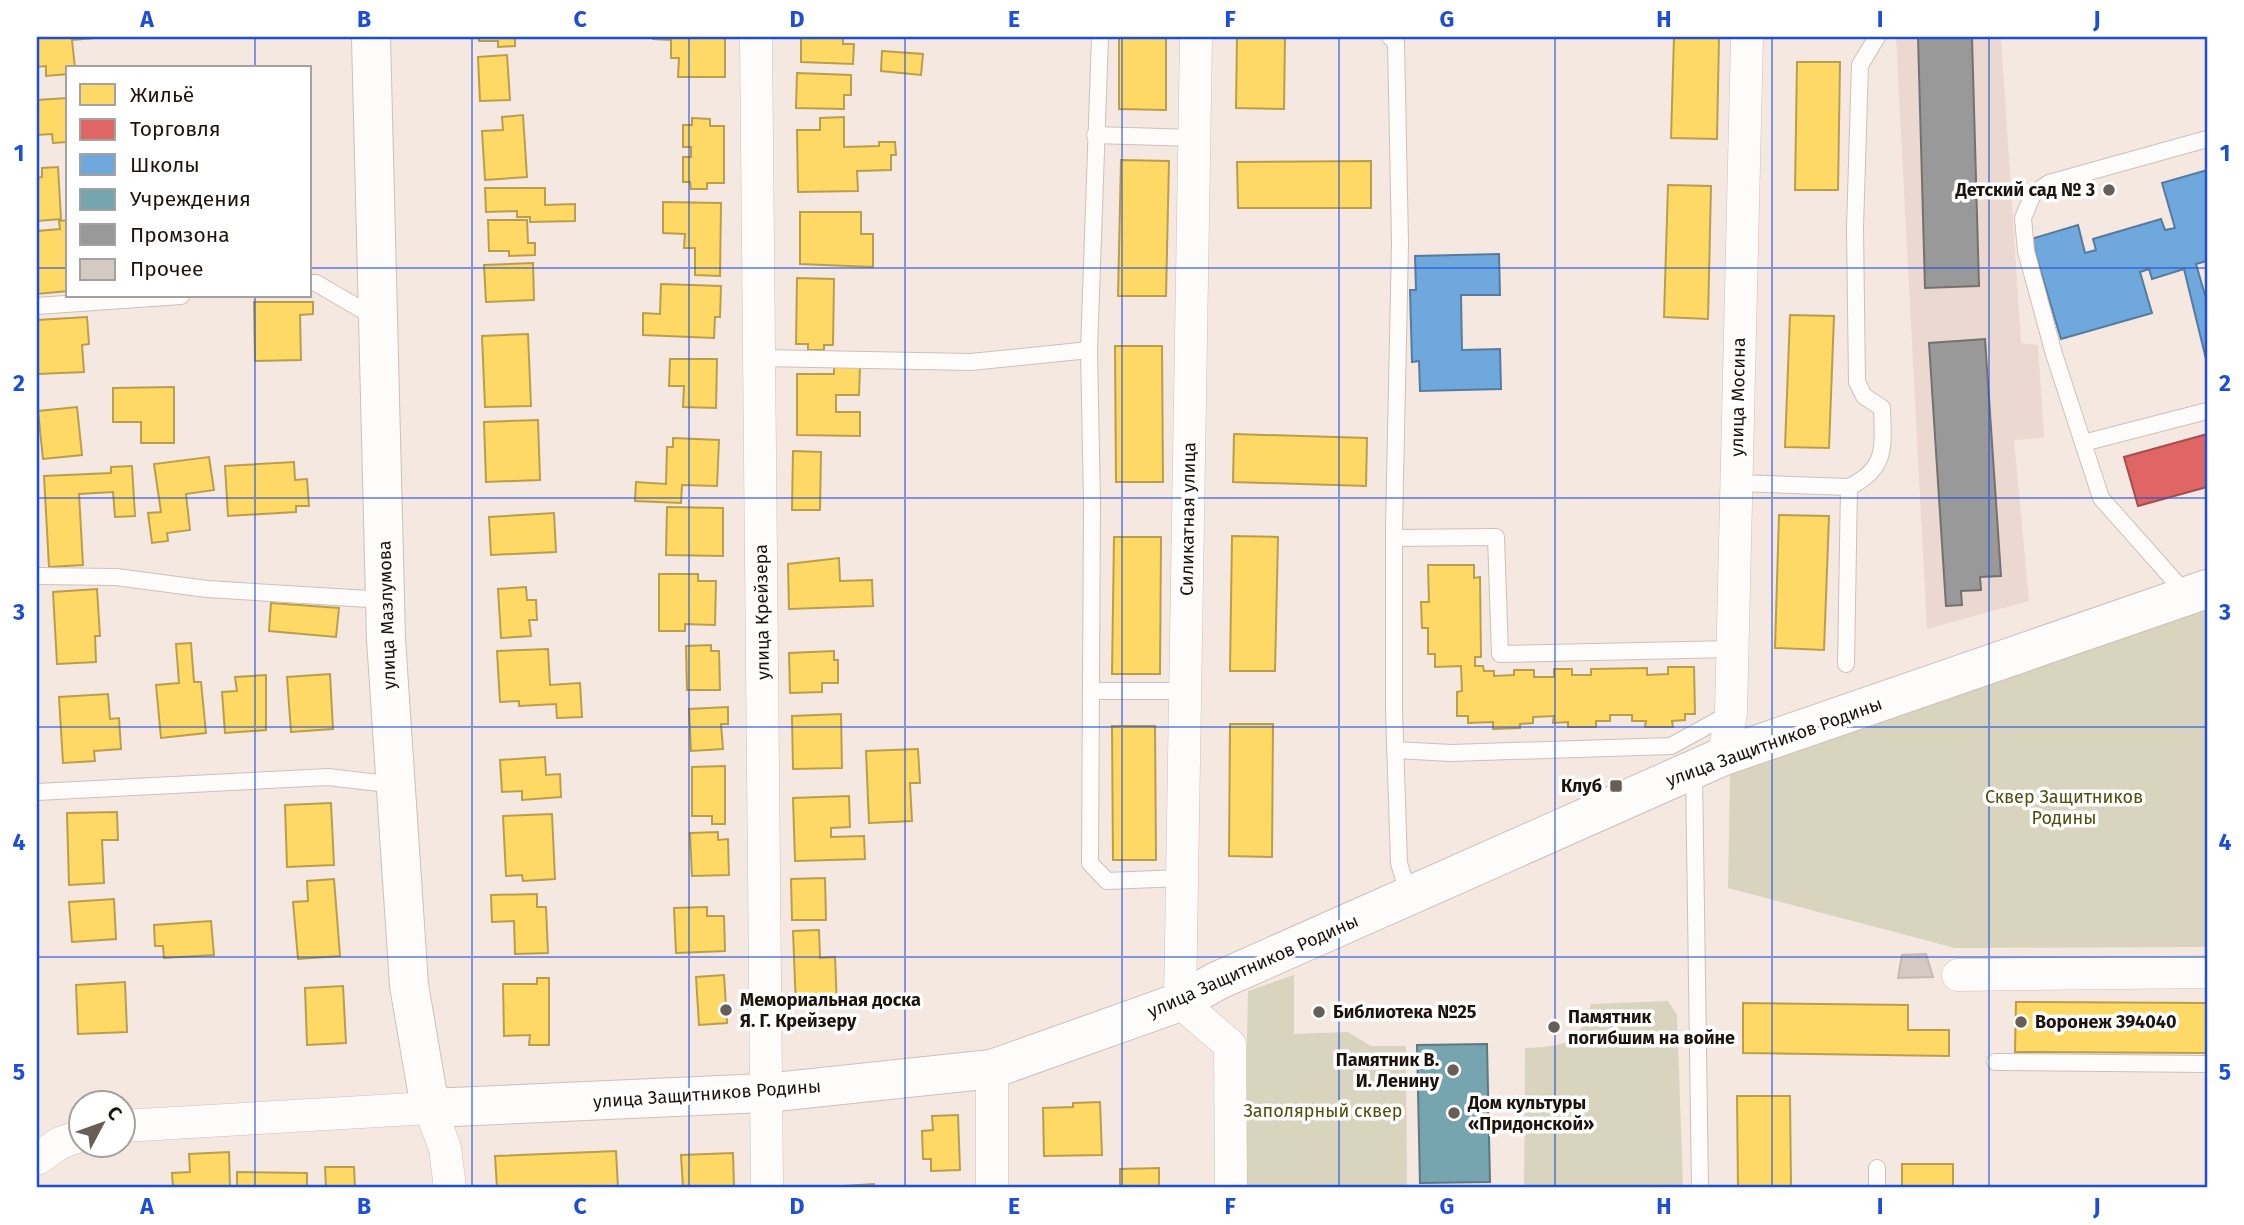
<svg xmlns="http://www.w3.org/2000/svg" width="2244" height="1225" font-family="'Fira Sans',sans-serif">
	<rect width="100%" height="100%" fill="#f5e8e0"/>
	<polygon fill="#ebd8d0" points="1896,37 2001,37 2021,343 2038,345 2044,438 2014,440 2029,601 1927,629"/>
	<g fill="#d8d4be">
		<polygon points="2207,608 2207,947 1955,948 1728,888 1730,774"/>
		<polygon points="1294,975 1294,1034 1348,1032 1371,1046 1406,1046 1407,1188 1244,1188 1248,991"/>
		<path d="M1668 1001 1677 1015 1683 1188H1524L1525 1048C1566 1046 1579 1045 1591 1004Z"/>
	</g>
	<g fill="#ffd966" stroke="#bb9e4b" stroke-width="2">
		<polygon points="37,37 107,37 72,40 75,68 68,68 68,74 46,76 46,66 37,67"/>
		<polygon points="479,37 515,37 515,46 498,47 498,41 479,41"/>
		<polygon points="653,37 725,37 725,77 678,77 679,58 671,58 671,40 653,39"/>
		<polygon points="801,37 843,37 843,44 854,44 853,64 801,62"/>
		<polygon points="1119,37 1166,37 1166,110 1119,109"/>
		<polygon points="1237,37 1285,37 1284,109 1236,108"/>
		<polygon points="1674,37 1719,37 1717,139 1671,138"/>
		<polygon points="882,51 923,54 921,75 881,71"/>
		<polygon points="507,55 510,100 480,101 478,57"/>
		<polygon points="1797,62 1840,62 1838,190 1795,190"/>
		<polygon points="797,73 851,75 851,95 844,95 844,109 796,108"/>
		<polygon points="67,98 68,142 53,143 52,134 37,135 37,100"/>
		<polygon points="523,115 527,177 485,180 482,131 503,130 502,117"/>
		<polygon points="844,117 844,147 879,146 879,142 895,142 896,155 891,155 891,170 857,171 858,191 798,192 797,130 820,130 820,118"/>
		<polygon points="692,118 710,119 710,126 724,126 724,183 707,183 707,189 691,189 690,182 683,182 683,157 691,157 691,147 683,147 683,125 692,125"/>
		<polygon points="1121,160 1169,161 1166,296 1118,296"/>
		<polygon points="1371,161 1371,208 1238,208 1237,162"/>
		<polygon points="58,167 61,219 37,221 37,178 42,177 42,168"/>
		<polygon points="1668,185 1711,186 1708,319 1664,317"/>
		<polygon points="485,188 545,188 545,205 575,204 575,221 530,222 530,217 517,217 517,211 486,212"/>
		<polygon points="663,202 721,203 720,276 695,275 695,248 684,248 685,234 663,233"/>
		<polygon points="800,212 861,212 861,234 873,234 873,267 800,264"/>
		<polygon points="68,220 68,291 37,294 37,231 60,229 59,221"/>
		<polygon points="488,220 527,220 528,243 535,243 535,255 509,256 509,251 489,251"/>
		<polygon points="533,263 534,300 486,302 484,265"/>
		<polygon points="797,278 834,279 833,345 824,345 824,350 808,350 808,344 796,344"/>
		<polygon points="661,284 721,286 720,317 715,317 714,338 643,335 643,313 660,314"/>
		<polygon points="254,302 313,302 313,314 300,315 301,360 255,361"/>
		<polygon points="1790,315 1834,316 1829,448 1785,447"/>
		<polygon points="87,317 89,344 82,345 84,372 38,374 37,320"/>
		<polygon points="528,334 531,406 485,407 482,336"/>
		<polygon points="1115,346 1162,346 1163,482 1116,482"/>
		<polygon points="670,359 717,359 716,408 683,407 684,386 669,386"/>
		<polygon points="834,367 860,367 859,395 836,395 836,412 860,412 860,436 797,435 797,374 834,374"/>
		<polygon points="174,387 174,443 141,443 141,422 113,422 113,388"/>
		<polygon points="77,407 82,455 43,459 38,411"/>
		<polygon points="538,420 540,480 486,482 484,422"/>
		<polygon points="1234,434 1367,438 1366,486 1233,482"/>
		<polygon points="673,438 719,440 717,486 682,485 681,503 635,501 636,482 666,484 667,447 673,447"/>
		<polygon points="793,451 821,452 820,510 792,510"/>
		<polygon points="209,457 214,490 186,494 190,530 167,533 168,541 152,543 148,513 161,512 154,464"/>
		<polygon points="294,462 295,480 307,479 309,506 296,506 296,512 228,516 225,466"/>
		<polygon points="132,466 135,516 115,517 113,492 79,494 83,565 49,567 44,476 111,473 111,467"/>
		<polygon points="667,507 723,508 723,556 666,555"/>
		<polygon points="554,513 556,552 491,555 489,517"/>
		<polygon points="1779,515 1829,516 1824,650 1775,648"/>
		<polygon points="1232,536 1278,537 1275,671 1230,671"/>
		<polygon points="1114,537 1161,537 1160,674 1112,674"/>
		<polygon points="839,558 840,581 872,580 873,606 789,609 788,564"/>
		<polygon points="1428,565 1474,565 1474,578 1480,577 1481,657 1475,657 1475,666 1483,666 1484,671 1494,671 1494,676 1514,675 1514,670 1534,670 1534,677 1554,677 1554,669 1572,669 1572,675 1591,675 1591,669 1647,668 1647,675 1668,674 1668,667 1694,667 1695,714 1685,714 1685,720 1672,721 1673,727 1645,727 1646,721 1632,721 1632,715 1610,715 1610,721 1596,721 1596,727 1568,727 1568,722 1553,723 1554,716 1533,717 1533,723 1520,724 1520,728 1493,729 1493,722 1468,723 1468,716 1457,716 1457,692 1462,691 1461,666 1435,667 1435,654 1428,654 1428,628 1422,628 1421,602 1429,602"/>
		<polygon points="659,574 698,574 698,581 716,581 715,625 685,624 685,631 659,631"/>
		<polygon points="526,587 527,600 536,600 537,620 529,620 531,636 501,638 498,589"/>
		<polygon points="97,589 100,636 95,636 96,662 57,664 53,592"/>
		<polygon points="271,603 339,608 336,637 269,631"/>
		<polygon points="191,643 194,682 201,682 206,733 161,738 156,685 179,683 176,644"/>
		<polygon points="711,645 711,651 719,651 720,690 687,690 686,646"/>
		<polygon points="548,649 550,685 580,683 582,717 557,718 556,704 519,706 519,701 500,702 497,651"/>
		<polygon points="834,651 834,660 838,660 838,683 822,683 822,692 790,693 789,653"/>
		<polygon points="330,674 333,729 291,732 287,677"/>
		<polygon points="266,675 266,730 225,733 222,692 237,691 235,677"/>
		<polygon points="108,694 110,719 119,718 121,749 94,751 95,761 63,763 59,697"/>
		<polygon points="728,707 728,724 721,724 723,749 691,751 689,709"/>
		<polygon points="841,714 842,768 793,769 792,716"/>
		<polygon points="1230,724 1273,724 1272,857 1229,856"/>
		<polygon points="1112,726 1155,726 1156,860 1113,860"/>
		<polygon points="918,749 920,783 910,783 912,821 869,823 866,751"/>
		<polygon points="545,757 546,775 560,774 561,797 522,800 522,791 502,792 500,760"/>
		<polygon points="725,766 725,824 712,824 712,816 692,816 692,767"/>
		<polygon points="849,796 850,827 831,828 831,837 864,836 865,859 795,861 793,798"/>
		<polygon points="331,803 334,865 287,867 285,805"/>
		<polygon points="117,812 118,840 102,840 104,883 69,885 67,813"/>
		<polygon points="552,814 555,879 523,881 522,875 506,876 503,816"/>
		<polygon points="718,832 718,840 728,839 729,875 692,876 690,833"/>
		<polygon points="825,878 826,920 792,920 791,879"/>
		<polygon points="334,879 340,956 298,959 293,902 308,901 307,881"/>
		<polygon points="537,894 537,907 546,907 548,953 515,954 514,921 492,922 491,895"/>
		<polygon points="114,899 116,939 72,942 69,902"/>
		<polygon points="707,907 707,916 724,916 725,951 676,953 674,908"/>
		<polygon points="211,921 214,955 164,958 163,946 155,946 154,925"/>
		<polygon points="819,930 820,958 835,957 837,1006 796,1008 793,931"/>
		<polygon points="724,975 727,1023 699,1025 696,977"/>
		<polygon points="537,978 549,978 549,1045 529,1045 530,1035 504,1036 503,984 537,984"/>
		<polygon points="125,982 127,1032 78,1034 76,985"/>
		<polygon points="343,986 346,1043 307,1045 305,988"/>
		<polygon points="2016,1002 2207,1003 2207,1053 2015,1052"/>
		<polygon points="1743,1003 1908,1005 1908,1030 1949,1030 1949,1056 1743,1053"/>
		<polygon points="1737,1096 1790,1096 1791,1188 1738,1188"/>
		<polygon points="1100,1102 1102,1155 1044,1156 1043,1108 1073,1107 1073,1103"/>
		<polygon points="958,1115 960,1170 931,1171 931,1159 923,1159 922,1131 933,1130 932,1116"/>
		<polygon points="616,1151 618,1188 497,1188 495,1156"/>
		<polygon points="229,1152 230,1188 173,1188 172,1173 190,1172 189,1154"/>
		<polygon points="733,1153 734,1187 683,1188 681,1155"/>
		<rect x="1902" y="1164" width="51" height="24"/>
		<polygon points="325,1167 354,1167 355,1188 326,1188"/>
		<polygon points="1159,1168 1159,1188 1120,1188 1120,1169"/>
		<polygon points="237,1172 307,1173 307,1188 237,1188"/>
		<polygon points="874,1184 874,1188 810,1188"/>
	</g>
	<polygon fill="#e06666" stroke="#a64d4b" stroke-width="2" points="2207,434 2207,487 2138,506 2124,457"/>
	<g fill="#6fa8dc" stroke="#567b9e" stroke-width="2">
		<polygon points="2207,170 2207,261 2196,264 2207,302 2207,363 2184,269 2152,279 2149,269 2140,272 2152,313 2061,339 2031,239 2078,225 2085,253 2096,250 2093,239 2161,219 2165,230 2175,228 2162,183"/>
		<polygon points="1499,254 1500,295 1461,295 1462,350 1500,349 1501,389 1420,391 1419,361 1412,362 1410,290 1416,290 1415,256"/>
	</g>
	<polygon fill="#76a5af" stroke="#5b797e" stroke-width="2" points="1487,1044 1490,1182 1420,1183 1417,1045"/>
	<g fill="#999" stroke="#74716f" stroke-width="2">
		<polygon points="1918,37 1972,37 1979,286 1925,288"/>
		<polygon points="1985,339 2001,576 1980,577 1981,590 1961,591 1962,605 1946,606 1929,343"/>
	</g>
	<polygon fill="#d5c9c3" stroke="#c5b9b4" stroke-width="2" points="1926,954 1933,977 1898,978 1902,955"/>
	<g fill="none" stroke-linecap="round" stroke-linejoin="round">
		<defs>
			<g id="lane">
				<polyline points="1100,37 1089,350 1092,503 1090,863 1107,881 1182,878"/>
				<polyline points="1390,37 1396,42 1400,243 1394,528 1394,710 1399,863 1409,896"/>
				<polyline points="1095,135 1194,138"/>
				<polyline points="310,283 316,283 376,318"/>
				<polyline points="37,306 181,296"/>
				<polyline points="759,358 971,362 1089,350"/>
				<polyline points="2083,443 2207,411"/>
				<polyline points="1736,483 1849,487 1846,664"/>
				<path d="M1849 487C1888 468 1883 446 1882 408L1864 396 1857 382 1855 228 1860 65 1877 37"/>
				<polyline points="1394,538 1496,537 1500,654 1732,649"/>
				<polyline points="37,576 116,577 207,589 385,600"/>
				<polyline points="2187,595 2101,498 2054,354 2026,251 2023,218 2033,194 2049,183 2207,139"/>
				<polyline points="1091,691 1185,691"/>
				<polyline points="1395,750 1451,753 1671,746 1731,713"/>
				<polyline points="1694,771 1700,1188"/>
				<polyline points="37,792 328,777 396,785"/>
				<polyline points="1995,1062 2207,1064"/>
				<polyline points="1877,1188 1877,1168"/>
			</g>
			<g id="street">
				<polyline points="756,37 767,1188"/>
				<polyline points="1196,37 1180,1002 1230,1045 1231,1188"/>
				<polyline points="1724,756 1731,713 1747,37"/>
				<polyline points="1958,975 2207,972"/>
				<polyline points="992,1069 992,1188"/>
				<polyline points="122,1126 430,1108 445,1148 450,1188"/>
				<polyline points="37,1159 60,1143 80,1136"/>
			</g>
			<polyline id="secondary" points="371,37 386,639 409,985 430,1108 766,1093 992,1069 1180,1002 1217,981 1724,756 2207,589"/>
		</defs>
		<use href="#lane" stroke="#ccc0ba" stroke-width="18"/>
		<use href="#street" stroke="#ccc0ba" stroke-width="33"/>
		<use href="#secondary" stroke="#ccc0ba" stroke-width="40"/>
		<use href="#lane" stroke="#fefcfa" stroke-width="16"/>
		<use href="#street" stroke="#fefcfa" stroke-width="32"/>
		<use href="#secondary" stroke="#fefcfa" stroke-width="38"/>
	</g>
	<path fill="none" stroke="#1d4ed8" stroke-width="2" stroke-opacity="0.55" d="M255 37V68M472 37V1188M689 37V1188M905 37V1188M1122 37V1188M1339 37V1188M1555 37V1188M1772 37V1188M1989 37V1188M37 268H68M310 268H2207M255 296V1188M37 498H2207M37 727H2207M37 957H2207"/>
	<g fill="#695e57" stroke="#fff" stroke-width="2.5">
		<circle cx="2109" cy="190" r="7"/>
		<rect x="1609" y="779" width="14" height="14" rx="3.5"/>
		<circle cx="726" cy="1010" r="7"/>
		<circle cx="1319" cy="1012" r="7"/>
		<circle cx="2021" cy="1022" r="7"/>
		<circle cx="1554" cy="1027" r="7"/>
		<circle cx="1453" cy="1070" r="7"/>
		<circle cx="1454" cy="1113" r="7"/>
	</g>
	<g text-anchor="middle" stroke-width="7" stroke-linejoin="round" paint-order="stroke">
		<g font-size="18" font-weight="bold" fill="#1d130d" stroke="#fff" text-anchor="start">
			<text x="2095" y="196" text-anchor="end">Детский сад № 3</text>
			<text x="1602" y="792" text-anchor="end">Клуб</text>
			<text x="740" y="1006">Мемориальная доска<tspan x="740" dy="21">Я. Г. Крейзеру</tspan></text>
			<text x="1333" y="1018">Библиотека №25</text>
			<text x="1568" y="1023">Памятник<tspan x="1568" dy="21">погибшим на войне</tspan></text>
			<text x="2035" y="1028">Воронеж 394040</text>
			<text x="1439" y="1066" text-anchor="end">Памятник В.<tspan x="1439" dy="21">И. Ленину</tspan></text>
			<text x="1468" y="1109">Дом культуры<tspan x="1468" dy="21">«Придонской»</tspan></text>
		</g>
		<g font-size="18" fill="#1d130d" stroke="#fff">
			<text transform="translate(1738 397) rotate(-89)" y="6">улица Мосина</text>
			<text transform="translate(1188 519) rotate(-89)" y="6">Силикатная улица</text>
			<text transform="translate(762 612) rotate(-91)" y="6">улица Крейзера</text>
			<text transform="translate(387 615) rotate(-92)" y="6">улица Мазлумова</text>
			<text transform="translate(1774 742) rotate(-20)" y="6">улица Защитников Родины</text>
			<text transform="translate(1253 966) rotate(-24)" y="6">улица Защитников Родины</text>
			<text transform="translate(707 1094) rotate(-4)" y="6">улица Защитников Родины</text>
		</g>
		<g font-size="18" fill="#4c500c" stroke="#fff">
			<text x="2064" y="803">Сквер Защитников<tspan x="2064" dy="21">Родины</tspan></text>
			<text x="1323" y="1117">Заполярный сквер</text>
		</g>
	</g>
	<rect width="2244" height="1225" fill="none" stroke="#ffffff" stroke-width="77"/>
	<rect x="66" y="66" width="245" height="231" fill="#ffffff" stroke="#a5a19e" stroke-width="2"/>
	<rect x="80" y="84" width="35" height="21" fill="#ffd966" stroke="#a5a19e" stroke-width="2"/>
	<text x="130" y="102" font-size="21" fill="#1d130d">Жильё</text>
	<rect x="80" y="119" width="35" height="21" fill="#e06666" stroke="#a5a19e" stroke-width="2"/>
	<text x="130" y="136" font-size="21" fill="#1d130d">Торговля</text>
	<rect x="80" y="154" width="35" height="21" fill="#6fa8dc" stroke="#a5a19e" stroke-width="2"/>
	<text x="130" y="172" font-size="21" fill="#1d130d">Школы</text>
	<rect x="80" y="189" width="35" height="21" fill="#76a5af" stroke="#a5a19e" stroke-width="2"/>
	<text x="130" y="206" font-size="21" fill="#1d130d">Учреждения</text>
	<rect x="80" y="224" width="35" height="21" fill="#999999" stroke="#a5a19e" stroke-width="2"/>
	<text x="130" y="242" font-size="21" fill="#1d130d">Промзона</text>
	<rect x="80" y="259" width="35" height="21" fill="#d5c9c3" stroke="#a5a19e" stroke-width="2"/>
	<text x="130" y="276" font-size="21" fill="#1d130d">Прочее</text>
	<g transform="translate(102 1124) rotate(49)"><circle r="33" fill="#ffffff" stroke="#a5a19e" stroke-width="2"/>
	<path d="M0-5L12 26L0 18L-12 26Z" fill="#695e57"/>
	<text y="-10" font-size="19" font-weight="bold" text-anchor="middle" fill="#1d130d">С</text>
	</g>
	<rect x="38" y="38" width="2168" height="1148" fill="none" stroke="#1d4ed8" stroke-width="2.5"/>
	<g font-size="23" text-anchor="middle" font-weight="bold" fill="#1d4ed8">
		<text x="147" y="27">A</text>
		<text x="364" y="27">B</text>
		<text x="580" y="27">C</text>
		<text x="797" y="27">D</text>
		<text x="1014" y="27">E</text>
		<text x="1230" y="27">F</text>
		<text x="1447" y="27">G</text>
		<text x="1664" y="27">H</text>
		<text x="1880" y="27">I</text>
		<text x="2097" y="27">J</text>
		<text x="19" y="161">1</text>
		<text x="2225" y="161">1</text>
		<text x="19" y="391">2</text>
		<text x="2225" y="391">2</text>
		<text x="19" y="620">3</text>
		<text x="2225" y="620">3</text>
		<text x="19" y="850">4</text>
		<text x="2225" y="850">4</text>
		<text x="19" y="1080">5</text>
		<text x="2225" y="1080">5</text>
		<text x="147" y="1214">A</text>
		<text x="364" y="1214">B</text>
		<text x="580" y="1214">C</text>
		<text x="797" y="1214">D</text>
		<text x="1014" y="1214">E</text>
		<text x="1230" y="1214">F</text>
		<text x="1447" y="1214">G</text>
		<text x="1664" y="1214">H</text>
		<text x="1880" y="1214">I</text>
		<text x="2097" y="1214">J</text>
	</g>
</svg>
